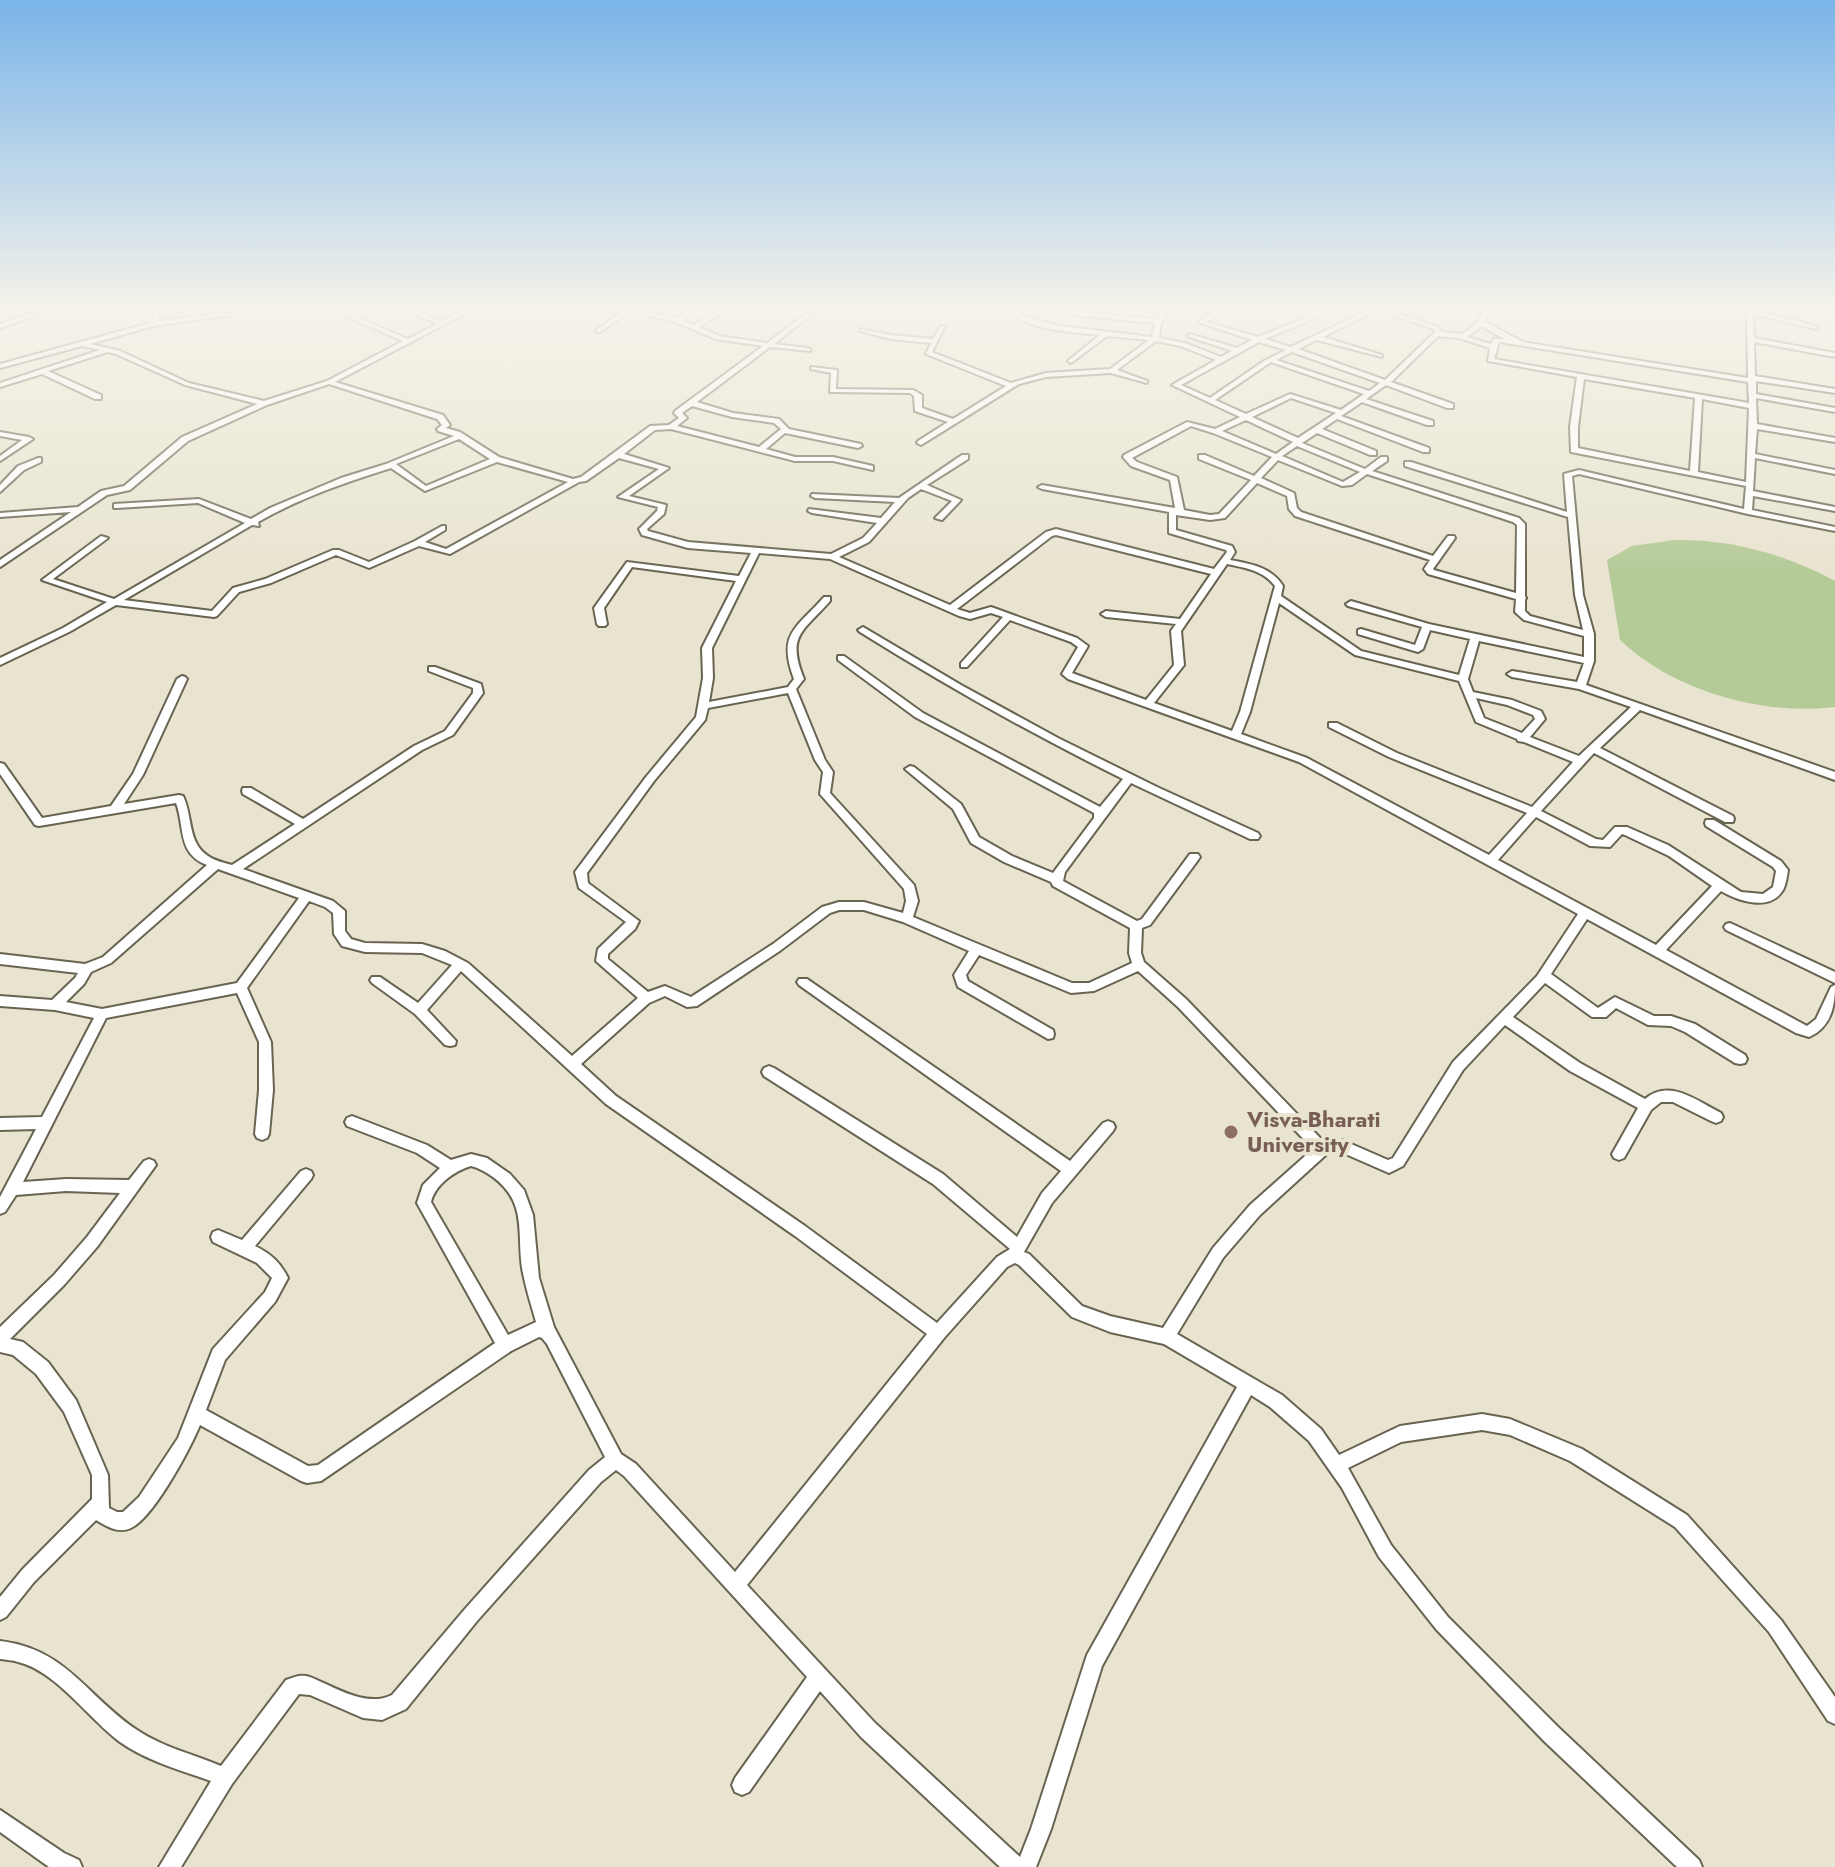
<svg xmlns="http://www.w3.org/2000/svg" width="1835" height="1867" font-family="Jost,sans-serif">
	<rect width="100%" height="100%" fill="#e9e4d0"/>
	<path fill="#b4ca97" d="M1674 540C1730 539 1785 554 1835 581V707C1763 716 1673 691 1620 640L1607 560 1632 546Z"/>
	<g fill="none" stroke-linecap="round" stroke-linejoin="round">
		<defs>
			<g id="minor">
				<polygon points="37,312 46,312 0,328 0,324"/>
				<path d="M157 312H163L157 321 237 312H254L153 326 90 344 120 351 189 383 264 401 327 381 403 341 336 312H344L408 339 437 324 410 312H418L442 321 461 312H468L335 382 443 415 450 425 446 428 460 432 499 457 573 479 581 477 650 426 669 425 679 418 674 413 675 411 763 346 716 339 675 322 634 312H645L676 318 687 312H694L682 320 694 325 716 312H723L699 327 719 336 767 343 808 312H815L774 344 808 348 811 350 810 351 770 347 697 402 733 413 779 419 789 429 861 444 862 446 858 448 785 433 766 449 795 457H833L873 466V470L833 461H795L671 429 655 430 624 454 669 468 629 496 666 505 664 514 647 529 648 531 688 542 831 554 863 538 877 523 812 513 808 511 809 509 881 518 895 502 815 498 811 496 812 494 899 498 962 455H968V459L927 485 961 500 942 520 935 518 952 501 921 489 908 498 869 542 839 557 950 605 1046 532 1056 529 1214 569 1227 552 1226 550 1169 533V512L1042 489 1038 487 1042 485 1175 508 1170 480 1131 466 1123 457 1124 455 1187 422 1215 429 1240 417 1172 385 1216 360 1180 346 1156 341 1117 370 1147 381V383L1111 373 1046 377 1019 384 921 445 917 443 918 441 948 422 915 411 914 396 910 393 830 392 831 373 811 369V367L837 370 836 389 913 390 922 395V408L953 419 1006 386 926 354 931 343 891 339 860 331V329L891 335 933 339 941 326H945L932 352 1011 383 1046 373 1110 369 1149 340 1107 336 1071 363 1068 361 1069 360 1100 335C1072 332 1032 331 1010 312H1017L1025 317 1061 326 1152 337 1155 323 1064 314 1061 312H1082L1157 319 1162 312H1168L1161 323 1159 338 1185 343 1221 357 1232 351 1187 336 1190 334 1237 348 1252 340 1198 322 1215 312H1222L1206 322 1258 337 1315 314 1313 312 1323 313V315L1265 339 1291 347 1364 312H1372L1323 337 1382 355V357L1317 340 1298 349 1385 380 1435 332 1434 329 1384 312H1393L1438 327 1442 332 1463 334 1478 322 1482 312H1488L1485 322 1523 342 1748 378 1747 312H1759L1817 326 1818 327 1815 329 1753 314 1754 338 1835 353V357L1754 342 1755 376 1835 389V393L1756 381V394L1835 408V412L1756 398 1757 424 1835 438V442L1757 429 1755 454 1835 470V474L1755 458 1753 491 1835 507V511L1753 496 1752 510 1835 527V531L1748 514 1579 474 1572 476 1583 595 1594 634V661L1586 685 1835 772V780L1640 710 1600 748 1733 816 1734 819 1733 822H1725L1594 753 1541 811 1596 839 1603 840 1615 827H1627L1668 845 1741 892 1763 894 1773 887 1776 871 1773 867 1706 826 1705 823 1706 820H1714L1781 861 1788 870C1787 876 1786 885 1783 890 1770 912 1738 901 1721 891L1666 950 1807 1026 1816 1019 1831 987 1835 985C1835 1007 1831 1027 1809 1037L1796 1033 1587 919 1551 974 1598 1008 1615 997 1654 1016H1671L1695 1024 1745 1055 1747 1059 1745 1063 1740 1064 1735 1063 1685 1032 1671 1026 1648 1025 1616 1008 1606 1017H1592L1545 983 1513 1017 1580 1063 1645 1099C1670 1078 1697 1101 1721 1113L1723 1117 1721 1121 1716 1123 1711 1121 1673 1102H1661L1651 1110 1624 1158 1619 1160 1614 1158 1612 1154 1638 1108 1570 1071 1505 1025 1463 1070 1403 1166 1389 1173 1341 1152H1329L1260 1215 1223 1258 1177 1334 1282 1395 1321 1429 1339 1455 1400 1426 1482 1414 1510 1419 1582 1449 1687 1515 1781 1620 1835 1697V1724L1828 1721 1769 1632 1675 1527 1570 1461 1510 1435 1482 1430 1401 1442 1348 1468 1391 1545 1448 1617 1558 1727 1699 1860 1702 1867H1677L1544 1741 1436 1629 1379 1557 1342 1488 1309 1441 1270 1407 1251 1395 1102 1666 1051 1829 1036 1867H1000L861 1737 820 1691 749 1792 742 1795 735 1792 732 1785 735 1778 807 1677 624 1476 616 1470 601 1482 477 1621 406 1709 382 1720 363 1718 310 1695 299 1694 232 1784 181 1867H159L211 1781C180 1770 147 1761 120 1742 90 1720 55 1670 18 1662 13 1660 6 1660 0 1659V1641C67 1649 86 1696 137 1730 162 1747 193 1754 221 1766L286 1680C295 1677 300 1674 310 1677 335 1687 366 1708 392 1695L465 1609 589 1470 605 1457 547 1344 542 1338 539 1337 511 1351 321 1481 307 1483 301 1481 200 1425C190 1449 154 1517 131 1528 118 1534 106 1526 96 1520L34 1582 6 1617 0 1620V1597L22 1570 92 1499V1475L64 1412 36 1374 13 1355 0 1352V1327L54 1275 87 1237 120 1193 66 1191 16 1195 5 1212 0 1214V1197L36 1129 0 1130V1118L42 1117 94 1018 55 1010 0 1006V996L52 1000 75 978 78 973 0 964V954L85 964 103 957 207 865C177 854 185 827 176 803L39 826 35 825 0 774V763L4 764 42 818 111 806 133 774 177 679 182 676 185 677 187 679 143 775 124 804 179 795 183 796C193 816 187 842 208 856 215 861 225 863 232 865L295 824 243 794 242 791 243 788H251L303 819 414 746 445 731 473 693V688L429 671V667H435L481 684 483 693 453 735 422 750 243 869 333 901 345 911V931L351 939 365 943 422 944 445 951 468 963 572 1056 638 998 596 961 598 949 626 922 579 888 575 872 646 777 696 717 703 678 702 648 736 581 632 567 604 608 607 624 605 626H599L597 624 594 608 627 562 739 576 751 553 688 548 642 535 639 529 657 511 658 507 618 497 659 469 619 458 586 481 579 482 450 554 419 546 369 568 336 555 271 583 239 592 217 616 214 617 116 605 69 632 0 665V658L63 628 107 602 42 580 101 536 108 538 53 579 114 599 245 523 198 503 117 508H114V504L199 499 251 519 270 508 341 478 386 464 454 436 438 431 437 429 442 425 437 419 329 384 267 405 188 441 130 490 107 495 0 567V560L71 512 0 517V513L78 507 101 491 124 486 182 437 257 404 185 385 116 354 108 352 48 371 101 395V399H95L42 374 0 387V383L100 350 82 346 0 368V364L150 323ZM1482 326 1504 339H1494L1491 344 1467 337ZM1438 336 1459 338 1490 348 1488 361 1577 377 1570 427 1571 452 1746 486 1744 509 1579 470 1564 474 1567 512 1411 462H1405V466L1568 517 1575 595 1583 630 1530 616 1525 611V600L1526 598 1525 596V524L1519 518 1372 471 1387 461V457H1381L1365 469 1302 443 1317 433 1370 455H1376V451L1322 429 1337 419 1423 452H1429V448L1341 416 1362 402 1427 425H1433V421L1366 399 1386 385 1447 408H1453V404L1391 382ZM1259 342 1286 350 1264 361 1210 398 1181 385ZM1499 342 1748 382 1749 403 1494 359ZM1292 352 1380 383 1369 391 1276 360ZM1271 362 1364 394 1341 410 1290 394 1246 414 1215 400ZM1584 379 1695 398 1690 471 1578 448V427ZM1291 398 1336 413 1298 438 1252 417ZM1702 399 1749 408 1746 482 1698 472ZM692 406 732 417 774 423 781 429 759 447 677 426 687 418 682 413ZM1246 420 1293 442 1276 454 1222 431ZM1191 426 1213 433 1272 457 1254 476 1205 455H1199V459L1251 480 1219 514 1210 515 1184 510 1177 477 1137 462 1132 458ZM459 439 490 459 426 486 396 464ZM1297 446 1360 472 1343 482 1282 456ZM1278 460 1342 486 1352 485 1367 474 1513 522 1517 525 1516 593 1434 570 1433 569 1455 538 1454 536H1448L1433 556 1301 512 1297 508 1294 493 1261 478ZM497 462 568 482 446 549 425 542 445 530V526H442L415 541 369 562 339 550H333L265 579 233 588 212 611 124 600 252 525 259 526 258 522C300 498 346 482 391 468L425 491ZM1257 483 1287 496 1289 509 1295 516 1430 560 1424 569 1428 574 1516 599 1515 612 1524 620 1584 636V657L1429 624 1351 601 1346 604 1348 606 1422 627 1415 645 1361 629 1358 630V634L1418 652 1423 649 1430 630 1470 639 1459 675 1361 651 1281 596 1283 586C1271 567 1251 564 1230 560L1235 552 1232 546 1176 530V515L1210 520 1225 518ZM1056 535 1211 574 1180 619 1106 611 1101 614 1106 617 1176 624 1171 631 1174 665 1146 700 1072 673 1088 646 1077 638 991 607 970 613 957 609 1052 536ZM759 553 830 559 959 616 970 619 991 613 1003 617 961 663V667H967L1010 620 1071 642 1078 647 1062 674 1068 679 1299 762 1578 914 1537 976 1453 1062 1393 1158 1388 1160 1342 1140 1323 1141 1186 999 1144 962 1141 953 1142 928 1150 925 1198 860 1200 857 1198 854H1190L1142 919 1137 921 1063 881 1065 872 1131 783 1250 839H1258L1260 836 1258 833 1157 787 1058 738 961 685 863 627 858 630 860 632C945 685 1032 734 1123 779L1100 807 923 713 844 656H838V660L915 717 1094 813V818L1053 873 1012 856 979 837 961 804 914 767 910 766 905 769 953 809 971 843 1004 862 1051 882 1053 886 1130 928 1129 953 1132 963 1089 983H1072L913 917 918 901 914 885 830 793 833 772 825 760 796 689 804 679C786 635 803 632 830 601V597H824C796 629 777 633 794 679L788 687 709 702 713 678 712 648ZM1227 564C1245 568 1263 570 1275 586L1240 712 1232 731 1154 703 1184 665 1181 631ZM1279 603 1355 655 1459 681 1476 722 1517 739 1518 741 1524 742 1573 762 1532 807 1397 753 1337 723H1329V727L1389 757 1527 813 1489 855 1307 758 1241 734 1250 712ZM1479 641 1584 663 1577 682 1512 671 1507 674 1512 677 1579 689 1631 707 1579 756 1530 737 1545 719 1541 711 1512 700 1473 692 1468 679ZM788 693 815 760 823 772 820 794 904 889 906 901 903 913 864 902H839L822 907 773 944 691 997 665 986 648 992 608 959V954L635 929 639 921 588 883 587 873 654 781 705 720 708 708ZM1476 698 1507 705 1533 715 1535 719 1522 733 1484 718ZM1536 817 1590 846 1610 847 1622 834 1625 835 1669 856 1712 886 1656 945 1498 860ZM218 869 299 898 237 983 102 1009 66 1002 84 984 91 972 111 963ZM309 901 325 907 333 913 334 934 342 946 365 952 422 953 452 965 418 1003 380 977H372L370 980 372 983 415 1014 445 1045 450 1046 455 1045 456 1041 427 1010 461 971 606 1104 795 1236 927 1334 735 1572 636 1464 621 1454 554 1327 539 1278 533 1215 524 1190 510 1174 487 1158 471 1154 451 1160 427 1145 352 1116 347 1118 345 1122 347 1126 417 1153 440 1168 423 1185 417 1203 495 1343 318 1465 308 1466 206 1410 225 1360 275 1302 288 1278C280 1262 271 1254 255 1246L311 1179 313 1175 311 1171 306 1169 301 1171 242 1240 218 1230 213 1232 211 1237 213 1242 257 1263 272 1278 265 1292 213 1349 178 1438 139 1497 123 1512H117L109 1508 108 1475 76 1400 48 1362 23 1342 10 1339 64 1285 97 1247 156 1165 154 1161 149 1159 144 1161 129 1180 66 1179 23 1182 106 1018 237 993 259 1042V1090L255 1134 257 1138 262 1140 267 1138 269 1134 273 1090 271 1042 247 988ZM839 910H864L903 922 969 951 954 975 958 987 1048 1039 1053 1038 1054 1034 1053 1030 968 981 966 975 979 955 1071 993 1094 991 1138 971 1178 1007 1313 1149 1250 1205 1213 1248 1163 1328 1110 1316 1082 1306 1029 1254 1024 1252 1052 1203 1113 1131 1115 1127 1113 1123 1108 1121 1103 1123 1070 1161 807 979H799L797 982 799 985 1061 1171 1042 1193 1017 1237 943 1174 774 1068 769 1066 764 1068 762 1072 764 1076 933 1184 1010 1249 997 1257 937 1323 805 1226 616 1096 581 1064 649 1003 665 996 687 1007 697 1006 781 950 830 913ZM471 1166C479 1168 486 1172 493 1177 527 1202 517 1232 522 1268 525 1286 531 1304 536 1322L508 1335 431 1202C435 1185 454 1171 471 1166ZM1015 1263 1019 1265 1072 1317 1110 1332 1164 1344 1237 1387 1087 1655 1031 1829 1020 1857 875 1723 747 1585 944 1338 1007 1267Z"/>
				<polygon points="622,312 629,312 600,332 596,332 596,330"/>
				<polygon points="0,432 29,437 33,439 0,461 0,456 22,440 0,436"/>
				<polygon points="38,458 41,458 41,462 24,470 0,492 0,485 18,466"/>
				<polygon points="1730,923 1835,972 1835,983 1726,930 1724,927 1726,924"/>
				<polygon points="0,1810 64,1853 79,1860 82,1867 49,1867 0,1832"/>
			</g>
			<polygon id="primary" points="1810,312 1835,313 1835,319 1811,314"/>
		</defs>
		<use href="#minor" stroke="#686452" stroke-width="4"/>
		<use href="#primary" stroke="#fff" stroke-width="4"/>
		<use href="#minor" fill="#fff" fill-rule="evenodd"/>
		<use href="#primary" fill="#e1a9cd" fill-rule="evenodd"/>
	</g>
	<linearGradient id="sky" x2="0" y2="1"><stop stop-color="#7ab4e9"/><stop offset="0.54" stop-color="#f5f3ea"/><stop offset="1" stop-color="#f5f3ea" stop-opacity="0"/></linearGradient>
	<rect width="1835" height="573" fill="url(#sky)"/>
	<circle fill="#8d6e63" stroke="#e9e4d0" stroke-width="3" cx="1231" cy="1132" r="8"/>
	<g text-anchor="middle" stroke-width="8" stroke-linejoin="round" paint-order="stroke">
		<g font-size="22" font-weight="bold" fill="#785e54" stroke="#e9e4d0" text-anchor="start">
			<text x="1247" y="1127">Visva-Bharati<tspan x="1247" dy="25">University</tspan></text>
		</g>
	</g>
</svg>
